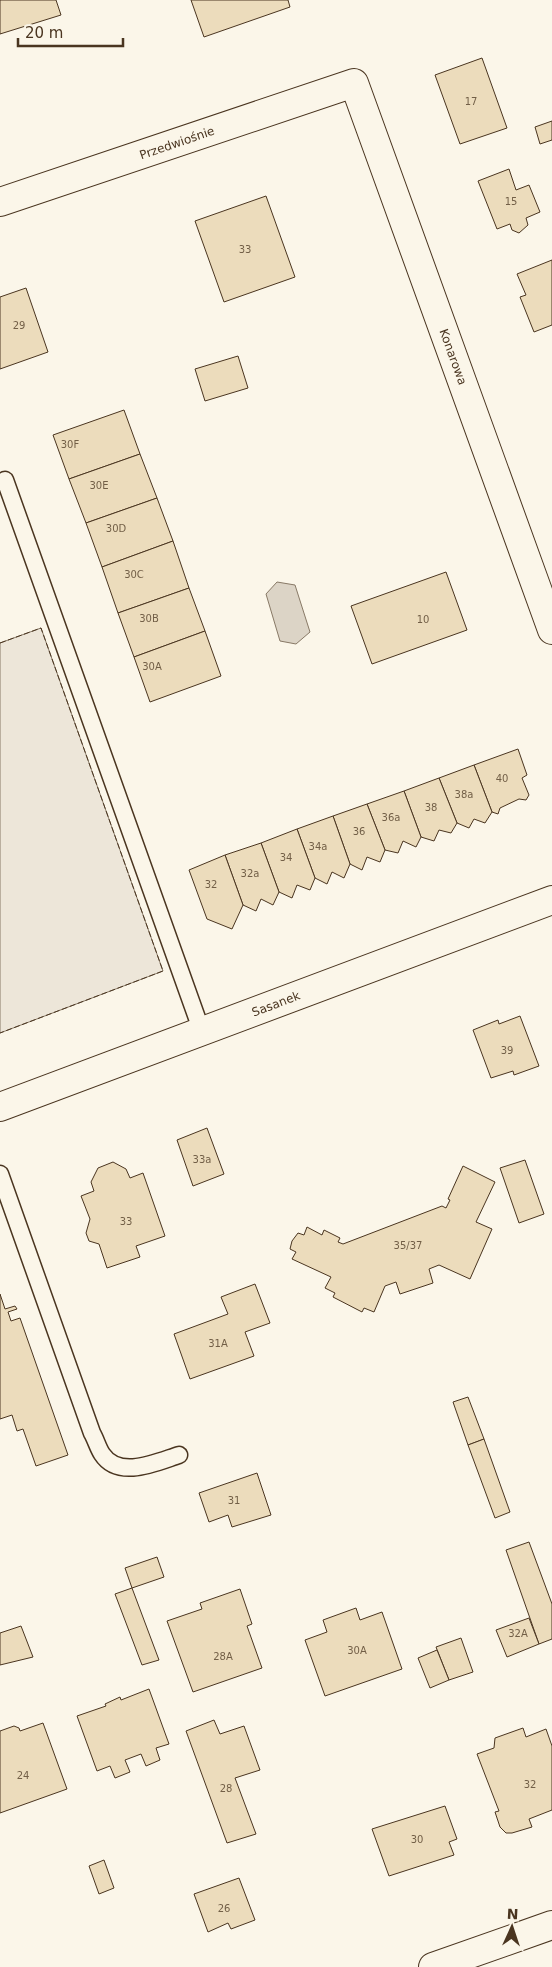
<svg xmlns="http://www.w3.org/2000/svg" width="552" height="1967" font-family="'DejaVu Sans',sans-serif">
	<rect width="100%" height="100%" fill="#fbf6e9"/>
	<polygon fill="#ede6d9" stroke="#887966" points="41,628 163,971 0,1033 0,643"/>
	<polygon fill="#dcd4c6" stroke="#887966" points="277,582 295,585 310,632 296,644 280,641 266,594"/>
	<g fill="#ecdcbc" stroke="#4a3520">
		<polygon points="0,0 56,0 61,15 0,34"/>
		<polygon points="191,0 288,0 290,7 204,37"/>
		<polygon points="482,58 507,128 460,144 435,75"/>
		<polygon points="552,121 552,140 540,144 535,127"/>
		<polygon points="509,169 516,190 529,185 540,212 526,218 528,225 519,233 512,230 510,224 497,229 478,181"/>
		<polygon points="266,196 295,277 224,302 195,221"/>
		<polygon points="552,260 552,325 534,332 520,297 526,295 517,274"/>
		<polygon points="26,288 48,352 0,369 0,297"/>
		<polygon points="238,356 248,388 205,401 195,369"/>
		<polygon points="124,410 140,454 69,479 53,435"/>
		<polygon points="140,454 157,498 86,523 69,479"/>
		<polygon points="157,498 173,541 102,567 86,523"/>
		<polygon points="173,541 189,588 118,613 102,567"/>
		<polygon points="446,572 467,630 372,664 351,606"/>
		<polygon points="189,588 205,631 134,657 118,613"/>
		<polygon points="205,631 221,676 150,702 134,657"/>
		<polygon points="518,749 527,775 522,778 529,795 526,800 519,799 500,808 498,814 492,812 474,765"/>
		<polygon points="474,765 492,812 485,823 474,819 469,828 457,823 439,778"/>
		<polygon points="439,778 457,823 451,833 439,830 434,841 421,837 404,791"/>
		<polygon points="404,791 421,837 416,847 403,841 398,853 385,850 367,804"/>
		<polygon points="367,804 385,850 380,862 367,857 362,870 350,864 333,816"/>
		<polygon points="333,816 350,864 344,878 332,872 327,884 315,878 297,829"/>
		<polygon points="297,829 315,878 310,890 297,885 292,898 279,892 261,843"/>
		<polygon points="261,843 279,892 273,905 261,899 256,911 243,905 225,855"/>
		<polygon points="225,855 243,905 232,929 207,919 189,870"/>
		<polygon points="520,1016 539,1066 514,1075 513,1071 491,1078 473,1030 498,1020 499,1024"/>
		<polygon points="207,1128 224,1174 193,1186 177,1140"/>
		<polygon points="525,1160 544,1214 519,1223 500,1168"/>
		<polygon points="113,1162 126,1169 130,1178 143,1173 165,1236 136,1246 140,1257 107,1268 99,1244 89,1241 86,1233 90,1219 81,1196 94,1191 91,1182 98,1168"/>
		<polygon points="463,1166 495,1182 476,1222 492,1229 470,1279 439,1265 429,1269 433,1283 400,1294 396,1282 385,1286 374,1312 364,1308 362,1312 333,1297 335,1293 325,1288 331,1277 292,1259 296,1252 290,1249 292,1241 298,1233 304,1235 307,1227 322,1235 324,1230 340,1238 338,1242 343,1244 442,1206 446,1208 450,1200 448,1199"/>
		<polygon points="255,1284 270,1323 245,1332 254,1356 190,1379 174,1334 228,1314 221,1297"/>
		<polygon points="0,1294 5,1309 15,1306 17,1309 8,1312 11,1321 20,1318 68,1455 36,1466 23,1429 17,1431 12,1415 0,1419"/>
		<polygon points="468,1397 484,1439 468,1445 453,1402"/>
		<polygon points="484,1439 510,1512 495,1518 468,1445"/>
		<polygon points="257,1473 271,1515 232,1527 228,1515 209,1522 199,1493"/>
		<polygon points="529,1542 552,1604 552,1639 539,1644 506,1550"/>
		<polygon points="157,1557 164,1577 132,1588 125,1568"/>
		<polygon points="132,1588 159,1660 142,1665 115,1594"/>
		<polygon points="240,1589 252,1624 247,1626 262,1668 193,1692 167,1621 202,1609 200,1603"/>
		<polygon points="356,1608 360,1620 382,1612 402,1669 325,1696 305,1640 327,1632 323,1620"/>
		<polygon points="529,1618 539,1644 507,1657 496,1630"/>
		<polygon points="21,1626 33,1657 0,1665 0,1633"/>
		<polygon points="461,1638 473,1672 449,1680 436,1647"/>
		<polygon points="437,1650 449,1680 430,1688 418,1658"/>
		<polygon points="149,1689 169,1744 156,1748 160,1760 146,1766 141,1754 125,1760 130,1772 115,1778 110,1766 97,1771 77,1716 106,1706 105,1704 120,1697 121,1700"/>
		<polygon points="214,1720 220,1734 244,1726 260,1770 235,1778 256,1834 227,1843 186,1731"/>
		<polygon points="43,1723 67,1789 0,1813 0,1731 14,1726 19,1728 20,1731"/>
		<polygon points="523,1728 526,1737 546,1729 552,1746 552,1810 529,1819 532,1827 512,1833 506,1833 500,1827 495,1812 499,1811 477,1754 494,1748 495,1738"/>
		<polygon points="445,1806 457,1839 449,1842 454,1855 389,1876 372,1829"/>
		<polygon points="104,1860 114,1888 99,1894 89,1866"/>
		<polygon points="239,1878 255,1920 231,1929 228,1923 208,1932 194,1894"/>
	</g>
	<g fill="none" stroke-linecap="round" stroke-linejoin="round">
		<defs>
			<g id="lane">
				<polyline points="5,480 202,1032"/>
				<path d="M0 1174 92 1433C96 1440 98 1448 102 1454 119 1480 157 1462 179 1455"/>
			</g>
			<g id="street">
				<polyline points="0,202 354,83 552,630"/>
				<polyline points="0,1107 552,900"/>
				<polyline points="433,1967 552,1925"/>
			</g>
		</defs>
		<use href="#lane" stroke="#4a3520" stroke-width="19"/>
		<use href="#street" stroke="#4a3520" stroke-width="30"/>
		<use href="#lane" stroke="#fbf6e9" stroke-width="16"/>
		<use href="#street" stroke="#fbf6e9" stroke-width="28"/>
		<polyline stroke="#4a3520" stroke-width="1" stroke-dasharray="6 2.5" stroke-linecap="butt" points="0,643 41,628 163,971 0,1033"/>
	</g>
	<g text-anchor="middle" stroke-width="4" stroke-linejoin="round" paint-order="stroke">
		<g font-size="10" fill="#725f47">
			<text x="471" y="105">17</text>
			<text x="511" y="205">15</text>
			<text x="245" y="253">33</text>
			<text x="19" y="329">29</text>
			<text x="70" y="448">30F</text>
			<text x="99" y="489">30E</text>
			<text x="116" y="532">30D</text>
			<text x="134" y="578">30C</text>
			<text x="149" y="622">30B</text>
			<text x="423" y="623">10</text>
			<text x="152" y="670">30A</text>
			<text x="502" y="782">40</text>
			<text x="464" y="798">38a</text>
			<text x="431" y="811">38</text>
			<text x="391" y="821">36a</text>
			<text x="359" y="835">36</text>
			<text x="318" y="850">34a</text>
			<text x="286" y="861">34</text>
			<text x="250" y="877">32a</text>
			<text x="211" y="888">32</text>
			<text x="507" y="1054">39</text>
			<text x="202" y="1163">33a</text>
			<text x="126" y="1225">33</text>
			<text x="408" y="1249">35/37</text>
			<text x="218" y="1347">31A</text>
			<text x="234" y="1504">31</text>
			<text x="518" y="1637">32A</text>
			<text x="357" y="1654">30A</text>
			<text x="223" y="1660">28A</text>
			<text x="23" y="1779">24</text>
			<text x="530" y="1788">32</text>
			<text x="226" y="1792">28</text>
			<text x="417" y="1843">30</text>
			<text x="224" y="1912">26</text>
		</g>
		<g font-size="12" fill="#4a3520" stroke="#fbf6e9">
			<text transform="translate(177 143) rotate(-19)" y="4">Przedwiośnie</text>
			<text transform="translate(453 357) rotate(70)" y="4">Konarowa</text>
			<text transform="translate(276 1004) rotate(-21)" y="4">Sasanek</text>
		</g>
	</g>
	<g transform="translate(512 1927) rotate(3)" stroke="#fbf6e9" stroke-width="4" paint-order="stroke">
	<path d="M0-4L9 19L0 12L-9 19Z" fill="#4a3520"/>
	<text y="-8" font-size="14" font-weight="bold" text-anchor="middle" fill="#4a3520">N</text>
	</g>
	<path d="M18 38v8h105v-8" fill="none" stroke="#4a3520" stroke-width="2.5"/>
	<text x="25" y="38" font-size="15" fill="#4a3520" stroke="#fbf6e9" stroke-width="4" paint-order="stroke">20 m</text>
</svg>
